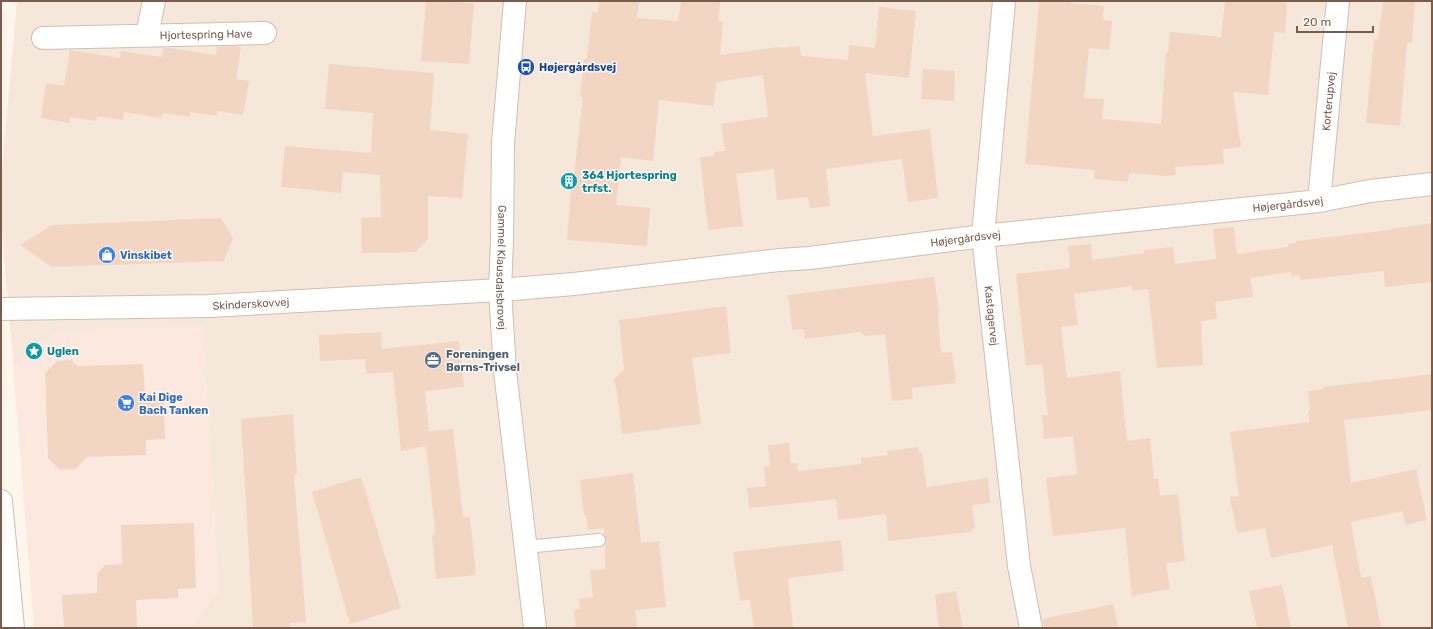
<svg xmlns="http://www.w3.org/2000/svg" width="1433" height="629" font-family="Rubik,sans-serif">
	<rect width="100%" height="100%" fill="#fdf6ec"/>
	<polygon fill="#f5e8da" points="17,1 1432,1 1432,628 37,628 1,224 1,180"/>
	<polygon fill="#fde8e0" points="203,325 219,592 191,628 34,628 13,366 59,330"/>
	<g fill="#f3d5c3">
		<polygon points="426,1 474,3 469,64 421,61"/>
		<polygon points="599,1 639,1 637,18 678,21 681,1 720,2 718,21 723,22 720,55 779,47 780,48 800,46 801,56 848,60 849,45 875,48 879,7 916,11 909,78 865,73 873,136 930,129 938,198 908,202 902,159 826,169 830,206 810,208 808,197 777,200 774,169 736,174 743,226 708,230 700,157 714,156 714,152 725,151 721,124 768,117 763,75 716,82 714,106 659,100 653,161 621,157 616,205 650,208 647,246 567,240 572,175 574,175 583,97 580,97 584,59 587,59 592,12 598,13"/>
		<polygon points="1039,1 1071,1 1071,3 1104,6 1103,20 1112,21 1109,50 1089,48 1084,98 1104,99 1102,119 1161,124 1166,52 1168,53 1170,32 1221,37 1225,1 1267,1 1287,3 1285,33 1274,32 1268,95 1233,92 1241,147 1223,149 1224,164 1175,167 1176,175 1165,176 1129,173 1128,182 1094,179 1094,170 1025,164"/>
		<polygon points="1383,1 1415,1 1412,43 1407,43 1400,126 1366,123 1374,40 1378,40"/>
		<polygon points="233,46 241,47 236,79 249,81 243,115 218,111 217,116 190,112 190,117 163,113 162,118 124,112 123,120 97,116 96,121 70,117 69,123 41,118 46,83 64,86 70,50 120,58 121,51 162,57 163,48 171,48 216,55 217,47"/>
		<polygon points="329,64 434,73 430,130 468,134 462,198 428,196 428,239 415,252 362,253 361,218 381,217 380,175 343,172 341,193 281,187 285,146 371,153 373,113 325,109"/>
		<polygon points="923,69 955,71 954,101 921,99"/>
		<polygon points="221,218 233,238 224,261 52,267 20,245 52,225"/>
		<polygon points="1432,223 1432,282 1385,287 1384,271 1300,280 1300,275 1292,276 1291,272 1250,278 1253,297 1215,302 1217,319 1201,321 1203,365 1157,368 1148,289 1132,291 1132,286 1074,294 1078,325 1061,327 1067,378 1120,371 1127,441 1150,438 1154,479 1158,478 1160,496 1178,494 1185,561 1166,563 1170,589 1132,596 1125,528 1053,536 1046,478 1077,474 1073,436 1044,439 1042,415 1048,415 1042,364 1026,366 1016,274 1070,268 1068,246 1091,244 1092,260 1144,253 1144,250 1173,247 1175,264 1216,259 1213,229 1234,227 1237,254 1288,247 1288,244 1296,243 1296,241 1390,230 1390,229"/>
		<polygon points="934,277 939,311 938,314 941,353 952,352 956,383 912,388 913,399 892,401 885,334 865,336 860,332 805,339 804,329 792,330 788,295"/>
		<polygon points="726,306 731,353 692,358 701,424 622,434 616,386 613,380 624,370 619,320"/>
		<polygon points="381,332 382,349 459,341 464,387 425,391 429,431 453,429 463,517 470,517 476,575 436,579 432,535 435,535 434,520 426,446 401,451 393,372 366,374 365,359 320,361 319,335"/>
		<polygon points="71,360 78,366 143,364 145,393 164,393 165,439 146,440 146,455 87,457 75,469 60,470 48,458 45,373 57,361"/>
		<polygon points="1432,374 1432,410 1344,420 1351,483 1416,469 1427,520 1405,525 1403,511 1351,522 1361,578 1371,576 1381,628 1348,628 1332,545 1271,558 1265,528 1237,533 1230,497 1239,496 1230,432 1310,422 1308,411 1310,410 1308,391 1323,389 1323,387"/>
		<polygon points="293,414 297,474 294,475 306,622 290,623 291,628 253,628 241,419"/>
		<polygon points="789,443 791,463 797,463 798,471 862,464 861,458 888,455 887,451 918,447 919,453 922,453 927,487 988,478 990,503 972,505 975,529 971,529 972,532 888,541 886,514 838,520 836,499 749,508 747,488 766,486 764,466 770,466 768,445"/>
		<polygon points="633,473 641,543 659,541 666,607 635,610 637,628 576,628 574,610 580,609 579,599 593,597 590,570 605,569 605,545 606,540 604,535 604,528 588,530 586,515 584,515 580,480"/>
		<polygon points="361,477 401,608 350,624 312,492"/>
		<polygon points="194,523 196,588 178,589 178,598 136,600 137,628 64,628 62,595 97,593 97,574 105,565 122,564 121,525"/>
		<polygon points="841,540 844,571 788,578 793,628 754,628 750,600 740,601 733,552"/>
		<polygon points="1282,585 1291,628 1257,628 1249,591"/>
		<polygon points="956,591 963,628 939,628 935,595"/>
		<polygon points="1113,604 1118,628 1044,628 1043,619"/>
	</g>
	<g fill="none" stroke-linecap="round" stroke-linejoin="round">
		<defs>
			<polyline id="service" points="525,547 599,540"/>
			<g id="minor">
				<path id="s1" d="M515 1 503 143 502 241 500 290 505 371 535 628"/>
				<path id="s2" d="M1004 1 983 236 1019 566 1031 628"/>
				<polyline points="147,35 154,1"/>
				<path id="s3" d="M43 38 265 33"/>
				<path id="s4" d="M1319 201 1338 1"/>
				<path id="s5" d="M1 309 209 306 500 290 574 284 779 260 810 258 983 236 1319 201 1370 191 1432 184"/>
			</g>
			<polyline id="tertiary" points="1,501 13,628"/>
		</defs>
		<use href="#service" stroke="#d1beb0" stroke-width="14"/>
		<use href="#minor" stroke="#d1beb0" stroke-width="24"/>
		<use href="#tertiary" stroke="#d1beb0" stroke-width="24"/>
		<use href="#service" stroke="#fff" stroke-width="12"/>
		<use href="#minor" stroke="#fff" stroke-width="22"/>
		<use href="#tertiary" stroke="#fff" stroke-width="22"/>
	</g>
	<defs>
		<symbol id="bus-disc" viewBox="-11 -11 22 22"><circle r="9.5" fill="#1a4fb4" stroke="#fffaf3"/><path d="M-5-6H5V4H4V6H2V4H-2V6H-4V4H-5ZM-3.5-4V0h7V-4ZM-3.5 1.2v1.5H-2V1.2ZM2 1.2v1.5H3.5V1.2Z" fill="#fff"/></symbol>
		<symbol id="building-disc" viewBox="-11 -11 22 22"><circle r="9.5" fill="#0f9aa8" stroke="#fffaf3"/><path d="M-4-6H4V6H1V3H-1V6H-4ZM-2.5-4.3h1.7v1.8h-1.7ZM.8-4.3h1.7v1.8H.8ZM-2.5-1h1.7V.8h-1.7ZM.8-1h1.7V.8H.8Z" fill="#fff"/></symbol>
		<symbol id="shop-disc" viewBox="-11 -11 22 22"><circle r="9.5" fill="#3f7fe0" stroke="#fffaf3"/><path d="M-5-2.5h2.3a2.7 3.5 0 0 1 5.4 0H5L5.5 6h-11ZM-1.5-2.5h3a1.5 2.3 0 0 0-3 0Z" fill="#fff"/></symbol>
		<symbol id="sight-disc" viewBox="-11 -11 22 22"><circle r="9.5" fill="#0f9aa8" stroke="#fffaf3"/><path d="M0-6L1.8-2.2L6-1.7L2.9 1.2L3.7 5.4L0 3.3L-3.7 5.4L-2.9 1.2L-6-1.7L-1.8-2.2Z" fill="#fff"/></symbol>
		<symbol id="office-disc" viewBox="-11 -11 22 22"><circle r="9.5" fill="#5c6f8a" stroke="#fffaf3"/><path d="M-6-3h4V-5.5h4V-3h4V5H-6ZM-1-4.5V-3h2v-1.5ZM-6 0V1H6V0Z" fill="#fff"/></symbol>
		<symbol id="supermarket-disc" viewBox="-11 -11 22 22"><circle r="9.5" fill="#3f7fe0" stroke="#fffaf3"/><path d="M-6-5.5h2.5l.6 2H6L4.5 2H-2.5L-4.4-4H-6ZM-1.5 3.2a1.3 1.3 0 1 0 .1 0ZM3 3.2a1.3 1.3 0 1 0 .1 0Z" fill="#fff"/></symbol>
	</defs>
	<g fill-rule="evenodd">
		<use href="#bus-disc" x="516" y="57" width="20" height="20"/>
		<use href="#building-disc" x="559" y="171" width="20" height="20"/>
		<use href="#shop-disc" x="97" y="245" width="20" height="20"/>
		<use href="#sight-disc" x="24" y="341" width="20" height="20"/>
		<use href="#office-disc" x="423" y="350" width="20" height="20"/>
		<use href="#supermarket-disc" x="116" y="393" width="20" height="20"/>
	</g>
	<g text-anchor="middle" stroke-width="3" stroke-linejoin="round" paint-order="stroke">
		<g font-size="11" fill="#7a5c4d" stroke="#fffaf3">
			<text dy="4" stroke="none"><textPath href="#s3" startOffset="163">Hjortespring Have</textPath></text>
			<text dy="4" stroke="none"><textPath href="#s4" startOffset="100">Korterupvej</textPath></text>
			<text dy="4" stroke="none"><textPath href="#s5" startOffset="1292">Højergårdsvej</textPath></text>
			<text dy="4" stroke="none"><textPath href="#s5" startOffset="968">Højergårdsvej</textPath></text>
			<text dy="4" stroke="none"><textPath href="#s1" startOffset="267">Gammel Klausdalsbrovej</textPath></text>
			<text dy="4" stroke="none"><textPath href="#s5" startOffset="250">Skinderskovvej</textPath></text>
			<text dy="4" stroke="none"><textPath href="#s2" startOffset="316">Kastagervej</textPath></text>
		</g>
		<g font-size="11" font-weight="bold" fill="#164399" stroke="#fffaf3" text-anchor="start">
			<text x="539" y="71">Højergårdsvej</text>
		</g>
		<g font-size="11" font-weight="bold" fill="#0d838f" stroke="#fffaf3" text-anchor="start">
			<text x="582" y="179">364 Hjortespring<tspan x="582" dy="13">trfst.</tspan></text>
			<text x="47" y="355">Uglen</text>
		</g>
		<g font-size="11" font-weight="bold" fill="#366cbe" stroke="#fffaf3" text-anchor="start">
			<text x="120" y="259">Vinskibet</text>
			<text x="139" y="401">Kai Dige<tspan x="139" dy="13">Bach Tanken</tspan></text>
		</g>
		<g font-size="11" font-weight="bold" fill="#4e5e75" stroke="#fffaf3" text-anchor="start">
			<text x="446" y="358">Foreningen<tspan x="446" dy="13">Børns-Trivsel</tspan></text>
		</g>
	</g>
	<rect width="1433" height="629" fill="none" stroke="#7a5c4d" stroke-width="4"/>
	<path d="M1297 26v6h76v-6" fill="none" stroke="#7a5c4d" stroke-width="2"/>
	<text x="1303" y="26" font-size="12" fill="#7a5c4d" stroke="#fffaf3" stroke-width="3" paint-order="stroke">20 m</text>
</svg>
